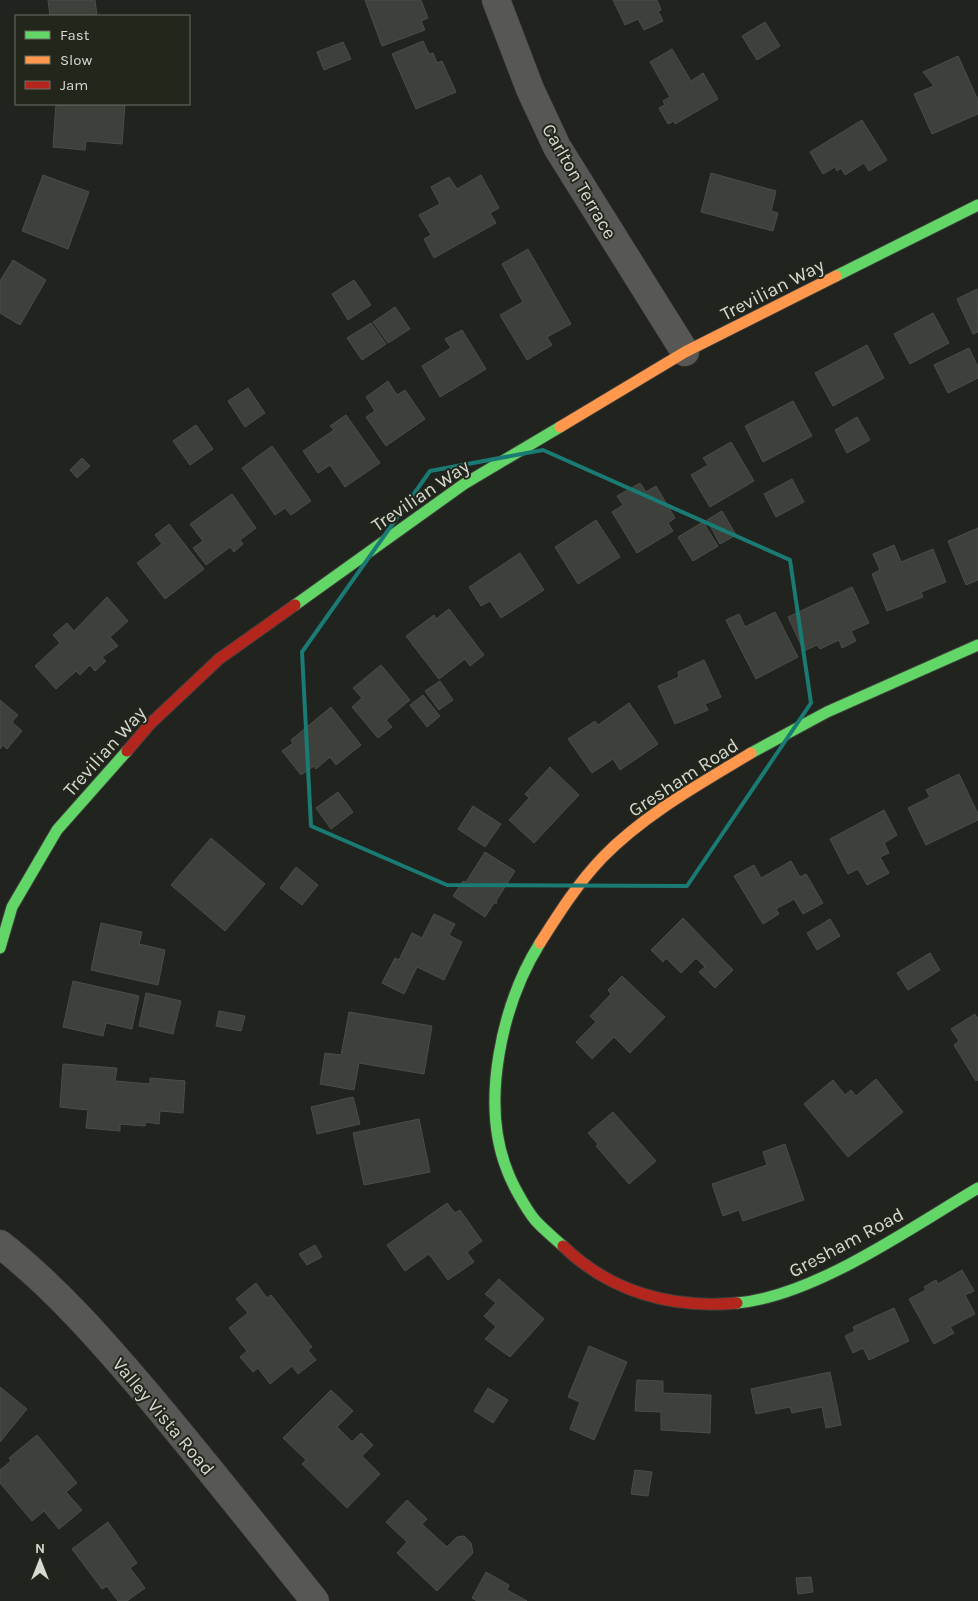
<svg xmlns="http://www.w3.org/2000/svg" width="978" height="1601" font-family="Karla,sans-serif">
	<rect width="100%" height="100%" fill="#21231e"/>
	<g fill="#3e403c" stroke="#4b4d49">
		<polygon points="48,0 95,0 97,16 50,16"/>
		<polygon points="365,0 421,0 428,18 421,21 425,30 382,46"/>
		<polygon points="613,0 657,0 661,10 658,11 663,21 644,30 638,19 625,25"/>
		<polygon points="765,22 780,46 757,60 742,36"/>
		<polygon points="423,41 429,54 433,53 437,63 442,61 456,92 416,109 392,54"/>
		<polygon points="343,42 351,59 324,70 317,52"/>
		<polygon points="672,49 691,81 703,73 718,99 675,124 674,121 668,124 659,108 665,105 663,101 670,97 650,62"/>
		<polygon points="958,56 978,100 978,114 932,134 914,94 934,86 923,72"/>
		<polygon points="56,104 125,104 122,144 86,141 85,150 53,147"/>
		<polygon points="862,120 887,160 869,171 864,163 845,175 841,168 837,171 835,167 823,174 810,152"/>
		<polygon points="711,173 776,191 771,211 778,213 773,231 701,212"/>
		<polygon points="43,175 89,192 68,249 22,231"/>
		<polygon points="481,175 499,208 490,213 496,223 434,258 424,239 431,235 419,215 440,204 431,187 449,177 457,189"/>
		<polygon points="528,249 571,324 547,337 552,345 527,360 500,315 523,302 502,264"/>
		<polygon points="13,260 46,280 20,325 0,313 0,281"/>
		<polygon points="354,280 371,305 348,320 332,294"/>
		<polygon points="977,289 978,332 973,334 957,299"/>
		<polygon points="395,307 410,329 388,343 373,322"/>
		<polygon points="933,313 949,343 910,364 894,334"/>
		<polygon points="371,323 386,344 362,360 347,338"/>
		<polygon points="462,330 486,369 440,397 422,366 451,348 445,339"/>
		<polygon points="867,345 884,378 833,406 815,373"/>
		<polygon points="969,348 978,367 978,378 948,393 934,365"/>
		<polygon points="388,381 397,395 405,390 425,419 386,446 366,417 375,411 366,397"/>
		<polygon points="248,388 265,413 245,427 228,401"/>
		<polygon points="793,401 812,436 763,462 745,426"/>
		<polygon points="346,415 380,463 345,487 330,465 318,473 303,451 334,430 330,426"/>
		<polygon points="857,417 870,440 847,453 835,430"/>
		<polygon points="196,425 213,449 190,465 173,441"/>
		<polygon points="731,442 754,481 710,507 691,475 708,465 703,458"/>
		<polygon points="272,446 311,501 291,515 285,508 275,515 242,468"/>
		<polygon points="82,458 90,466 77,478 70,470"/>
		<polygon points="792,479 804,502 776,517 764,494"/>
		<polygon points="640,483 646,492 656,486 675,518 668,523 673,531 637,553 612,512 623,505 617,496"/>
		<polygon points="232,494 256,528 240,540 243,544 234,552 230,547 206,565 193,548 203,541 190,524"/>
		<polygon points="722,511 736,535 720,544 707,520"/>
		<polygon points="596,520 620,557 578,584 555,547"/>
		<polygon points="703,522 718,546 693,561 678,537"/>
		<polygon points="169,524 204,569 165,599 137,563 162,544 155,535"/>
		<polygon points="978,528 978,580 966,585 948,541"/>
		<polygon points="894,545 901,562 933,549 946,582 921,592 923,597 887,611 872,574 880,570 873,554"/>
		<polygon points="520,553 544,590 501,618 490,601 481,606 469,587"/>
		<polygon points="852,587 869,623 851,631 856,641 842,648 839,640 820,649 817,645 804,651 788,617"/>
		<polygon points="107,597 128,621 110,637 118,646 102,657 106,661 95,671 90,665 80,675 76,671 56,689 35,666 60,643 53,635 67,623 74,631"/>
		<polygon points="449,609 484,655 470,666 465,659 439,679 406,636 434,615 436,619"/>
		<polygon points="775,612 798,657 756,679 726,620 739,614 745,627"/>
		<polygon points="704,660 721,697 705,704 708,710 675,724 658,686 679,677 678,672"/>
		<polygon points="381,665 410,700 386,720 392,727 378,738 352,707 362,698 353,688"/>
		<polygon points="440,681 453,700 439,710 425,691"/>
		<polygon points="423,695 440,716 427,727 410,705"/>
		<polygon points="0,700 18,715 12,722 22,731 7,749 3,745 0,749"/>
		<polygon points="629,703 658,744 620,770 613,759 592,773 568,739 595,721 598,725"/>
		<polygon points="331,707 361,745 336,765 330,757 316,769 314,766 301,775 282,751 293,743 291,740"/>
		<polygon points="550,767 579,795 534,843 509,820 529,798 525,794"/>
		<polygon points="959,774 978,814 978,820 926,845 908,808 930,797 926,790"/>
		<polygon points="338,792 353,812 331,829 316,808"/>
		<polygon points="473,806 501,824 485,847 458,829"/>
		<polygon points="884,810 897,835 884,843 889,853 880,857 889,873 867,885 858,869 848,874 830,839"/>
		<polygon points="211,838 265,884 225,931 171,885"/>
		<polygon points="485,852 515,871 496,901 497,903 494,903 485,917 453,896 463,881 466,882"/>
		<polygon points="791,861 800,877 806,874 823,903 803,914 794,899 776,909 779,914 763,924 734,876 754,865 761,878"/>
		<polygon points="296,867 318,885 302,905 280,888"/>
		<polygon points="434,914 455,924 449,935 462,942 444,980 417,967 404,994 382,983 395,958 399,960 412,933 422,938"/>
		<polygon points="683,918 733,970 715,988 699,972 705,967 696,958 681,973 666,958 663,962 651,950"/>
		<polygon points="830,919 840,936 817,950 807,933"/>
		<polygon points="101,923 142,932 139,944 165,950 158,985 91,970"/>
		<polygon points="930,953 940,970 908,990 897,973"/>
		<polygon points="622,976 665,1017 630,1053 614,1037 592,1059 576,1042 596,1022 590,1016 611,994 608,990"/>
		<polygon points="73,981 139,996 132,1029 106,1023 103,1036 63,1027"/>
		<polygon points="146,993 181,1001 173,1034 139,1026"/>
		<polygon points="219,1011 245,1016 241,1031 216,1026"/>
		<polygon points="349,1012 432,1026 424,1074 359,1063 354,1090 320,1084 325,1053 341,1055"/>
		<polygon points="975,1014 978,1019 978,1080 976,1081 954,1045 959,1041 951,1029"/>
		<polygon points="63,1064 117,1068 115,1081 150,1084 150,1078 185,1081 183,1113 160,1111 159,1124 146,1122 145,1126 120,1124 120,1131 86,1128 88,1110 60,1107"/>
		<polygon points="876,1079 903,1112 848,1157 804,1104 833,1080 845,1095 851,1090 856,1096"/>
		<polygon points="353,1097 360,1124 317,1134 311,1107"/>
		<polygon points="613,1112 656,1161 629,1184 596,1146 598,1144 588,1133"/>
		<polygon points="419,1119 430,1172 364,1185 353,1133"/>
		<polygon points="785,1144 804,1200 743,1221 739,1210 723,1216 712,1184 767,1165 763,1152"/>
		<polygon points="447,1203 455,1213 460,1210 482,1241 467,1252 474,1262 448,1280 429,1254 405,1271 387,1245"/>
		<polygon points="315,1245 322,1257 307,1265 299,1254"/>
		<polygon points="962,1270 974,1291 965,1295 975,1314 950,1327 954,1333 934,1344 909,1299 926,1290 924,1287 929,1284 936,1280 938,1284"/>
		<polygon points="499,1279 544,1319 510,1357 485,1339 496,1327 484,1316 496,1303 485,1294"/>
		<polygon points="256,1283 267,1298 271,1295 312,1347 308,1350 316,1360 298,1374 292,1366 270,1384 258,1368 253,1372 240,1357 247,1351 229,1328 248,1313 236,1299"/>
		<polygon points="894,1308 909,1341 869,1360 863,1348 853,1353 845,1336 855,1331 853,1327"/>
		<polygon points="589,1346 627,1362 594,1440 570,1429 580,1402 568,1397"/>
		<polygon points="830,1372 841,1425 826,1428 822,1407 792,1413 790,1407 756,1414 751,1389"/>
		<polygon points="637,1380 663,1381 663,1393 711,1395 710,1433 661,1430 661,1412 635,1411"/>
		<polygon points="0,1387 27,1409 0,1442"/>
		<polygon points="488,1388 508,1400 493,1423 474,1411"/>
		<polygon points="331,1390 353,1411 337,1427 352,1442 361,1433 373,1445 362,1456 380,1474 347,1508 302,1464 306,1460 283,1438"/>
		<polygon points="37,1435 77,1483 66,1492 82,1510 59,1529 44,1511 32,1521 0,1483 0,1470 11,1461 9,1458"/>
		<polygon points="635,1470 652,1472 648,1496 631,1494"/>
		<polygon points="407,1500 427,1519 422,1524 447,1547 457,1537 464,1536 471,1543 473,1553 437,1591 397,1553 407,1542 386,1522"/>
		<polygon points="108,1522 137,1563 130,1568 145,1588 127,1601 118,1601 107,1586 102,1589 72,1549"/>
		<polygon points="486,1572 509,1585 507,1590 527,1601 477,1601 472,1598"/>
		<polygon points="811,1577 813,1592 798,1594 796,1578"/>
	</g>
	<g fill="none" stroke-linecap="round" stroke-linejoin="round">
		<defs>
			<g id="street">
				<polyline points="496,0 530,89 557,147 685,352"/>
				<path d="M0 1244C56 1288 102 1341 148 1395 205 1463 260 1532 315 1601"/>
			</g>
			<g id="fast">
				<polyline points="836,276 978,205"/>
				<polyline points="295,605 464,484 560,427"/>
				<polyline points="751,753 827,712 978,645"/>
				<path d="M540 943C502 1004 480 1102 507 1170 512 1184 526 1209 535 1220 543 1229 554 1238 563 1246"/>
				<polyline points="0,948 12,907 57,830 127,751"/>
				<path d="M737 1303C815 1296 910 1228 978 1188"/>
			</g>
			<g id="slow">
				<polyline points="560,427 685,352 836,276"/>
				<path d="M540 943C559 913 578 883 603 857 645 814 700 784 751 753"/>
			</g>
			<g id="jam">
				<polyline points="127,751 150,724 219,659 295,605"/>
				<path d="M563 1246C610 1292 672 1309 737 1303"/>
			</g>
		</defs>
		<use href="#street" stroke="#3e3f3c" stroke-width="29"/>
		<use href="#fast" stroke="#3e3f3c" stroke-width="13"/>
		<use href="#slow" stroke="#3e3f3c" stroke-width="13"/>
		<use href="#jam" stroke="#3e3f3c" stroke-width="13"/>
		<use href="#street" stroke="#575855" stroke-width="28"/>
		<use href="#fast" stroke="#63d668" stroke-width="11"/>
		<use href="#slow" stroke="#ff974d" stroke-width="11"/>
		<use href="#jam" stroke="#b3261e" stroke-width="11"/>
	</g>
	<path fill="none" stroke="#197b73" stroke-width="4" stroke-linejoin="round" d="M543 450 790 560 811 703 687 886 447 885 311 826 302 652 430 471Z"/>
	<g text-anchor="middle" stroke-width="4" stroke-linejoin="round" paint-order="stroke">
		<g font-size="19" fill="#d7dad2" stroke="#22261b">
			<text transform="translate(580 181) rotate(60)" y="7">Carlton Terrace</text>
			<text transform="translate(772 289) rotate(-27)" y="7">Trevilian Way</text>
			<text transform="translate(420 495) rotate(-34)" y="7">Trevilian Way</text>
			<text transform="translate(104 751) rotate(-48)" y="7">Trevilian Way</text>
			<text transform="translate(683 777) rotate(-33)" y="7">Gresham Road</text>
			<text transform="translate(846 1242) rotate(-28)" y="7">Gresham Road</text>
			<text transform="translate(164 1416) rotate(50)" y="7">Valley Vista Road</text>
		</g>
	</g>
	<rect x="15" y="15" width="175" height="90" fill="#22261b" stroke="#6a6e64"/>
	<rect x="25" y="31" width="25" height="8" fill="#63d668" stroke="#6a6e64"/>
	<text x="60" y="40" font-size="15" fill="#d7dad2">Fast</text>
	<rect x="25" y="56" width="25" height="8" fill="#ff974d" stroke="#6a6e64"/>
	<text x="60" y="65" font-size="15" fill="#d7dad2">Slow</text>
	<rect x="25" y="81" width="25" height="8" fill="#b3261e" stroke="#6a6e64"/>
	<text x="60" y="90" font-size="15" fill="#d7dad2">Jam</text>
	<g transform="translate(40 1561)" stroke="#22261b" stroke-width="4" paint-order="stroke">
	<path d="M0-4L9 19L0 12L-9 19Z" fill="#d7dad2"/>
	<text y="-8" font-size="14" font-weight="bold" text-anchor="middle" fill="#d7dad2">N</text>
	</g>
</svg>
